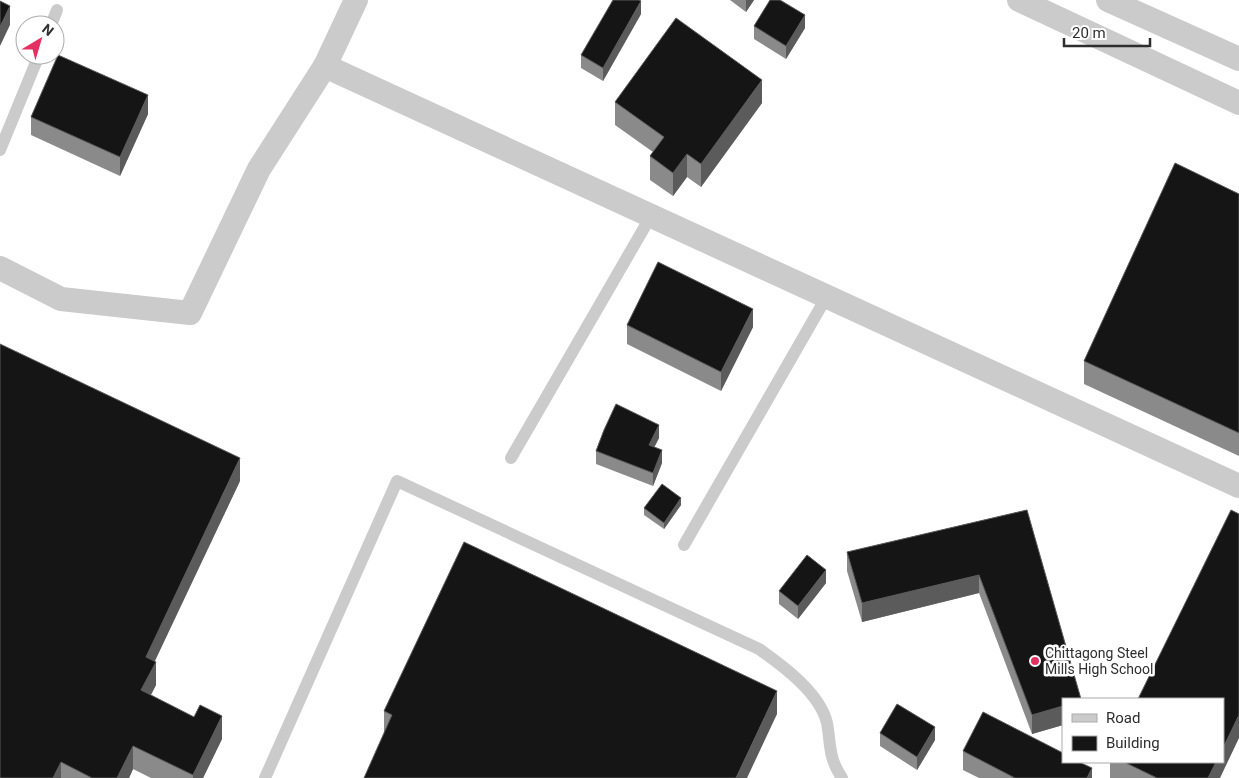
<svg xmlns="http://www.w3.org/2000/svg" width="1239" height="778" font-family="Roboto,sans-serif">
	<rect width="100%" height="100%" fill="#fff"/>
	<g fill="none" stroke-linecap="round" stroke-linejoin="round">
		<g stroke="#cbcbcb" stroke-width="12">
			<polyline points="51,25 57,10"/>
			<polyline points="0,150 39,55"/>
			<polyline points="511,458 651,216"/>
			<polyline points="684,545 827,296"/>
			<path d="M265 778 397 481 759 649C783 666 820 693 827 723 831 745 828 757 842 778"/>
		</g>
		<g stroke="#cbcbcb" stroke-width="24">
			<polyline points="1019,0 1239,103"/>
			<polyline points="1108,0 1239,59"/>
			<polyline points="325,66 1239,486"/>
			<polyline points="0,268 61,299 190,313 259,169 325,66 356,0"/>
		</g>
	</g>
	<g fill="#8a8a8a">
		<polygon points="730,0 754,0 746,12"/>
		<polygon points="641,14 603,81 581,68 581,55"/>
		<polygon points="754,26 805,28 786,59 754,39"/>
		<polygon points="615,102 762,103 701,187 687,177 673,196 650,180 650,156 653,152 615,125"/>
		<polygon points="148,114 120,176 31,135 31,117"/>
		<polygon points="1239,194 1239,456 1084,384 1084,361"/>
		<polygon points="627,325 753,327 721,391 627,344"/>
		<polygon points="659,438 654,447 662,463 653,486 596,464 596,451"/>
		<polygon points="240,481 154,661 156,685 151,695 222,739 203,778 151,778 133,769 129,778 0,778"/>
		<polygon points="681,505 664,529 644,515 644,508"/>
		<polygon points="1027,510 1063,699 1063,725 1032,734 979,593 862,622 847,571 847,552"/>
		<polygon points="826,583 798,619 779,604 779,591"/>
		<polygon points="384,711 777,714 384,733"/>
		<polygon points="880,733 935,740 917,770 880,746"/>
		<polygon points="963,751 1092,778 979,778 963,770"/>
		<polygon points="1110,762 1223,762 1220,778 1110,778"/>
	</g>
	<g fill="#5b5b5b">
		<polygon points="746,0 754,0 746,12"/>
		<polygon points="641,1 641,14 603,81 603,68"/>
		<polygon points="10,6 10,25 0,46 0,27"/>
		<polygon points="805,15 805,28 786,59 786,46"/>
		<polygon points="762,80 762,103 701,187 701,164"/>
		<polygon points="148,95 148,114 120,176 120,157"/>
		<polygon points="687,154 687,177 673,196 673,173"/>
		<polygon points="753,309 753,327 721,391 721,372"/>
		<polygon points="659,425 659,438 649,458 649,445"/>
		<polygon points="662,450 662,463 653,486 653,473"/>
		<polygon points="240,458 240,481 146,680 146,657"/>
		<polygon points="681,498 681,505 664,529 664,523"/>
		<polygon points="826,570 826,583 798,619 798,606"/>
		<polygon points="979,575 979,593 862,622 862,603"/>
		<polygon points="156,662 156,685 141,713 141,690"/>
		<polygon points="777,691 777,714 747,778 736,778"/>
		<polygon points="1063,706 1063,725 1032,734 1032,715"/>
		<polygon points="1239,715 1239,738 1220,778 1208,778 1216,762 1223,762 1223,748"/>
		<polygon points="222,716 222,739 203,778 193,778 193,775"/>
		<polygon points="935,727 935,740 917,770 917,757"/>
		<polygon points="133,746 133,769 129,778 117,778"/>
		<polygon points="61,762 61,778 53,778"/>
		<polygon points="1092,768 1092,778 1087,778"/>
	</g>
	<g fill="#151515" stroke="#5b5b5b">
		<polygon points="613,0 639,0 641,1 603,68 581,55"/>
		<polygon points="770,0 780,0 805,15 786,46 754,26"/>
		<polygon points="0,1 10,6 0,27"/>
		<polygon points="676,18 762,80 701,164 687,154 673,173 650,156 664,137 615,102"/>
		<polygon points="58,55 148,95 120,157 31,117"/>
		<polygon points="1175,163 1239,194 1239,433 1084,361"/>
		<polygon points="658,262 753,309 721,372 627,325"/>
		<polygon points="0,344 240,458 146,657 156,662 141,690 194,717 200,705 222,716 193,775 133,746 117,778 92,778 61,762 53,778 0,778"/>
		<polygon points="616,404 659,425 649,445 662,450 653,473 596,451 604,430"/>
		<polygon points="662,484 681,498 664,523 644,508"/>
		<polygon points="1027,510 1081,699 1063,699 1063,706 1032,715 979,575 862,603 847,552"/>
		<polygon points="1231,510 1239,514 1239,715 1223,748 1223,699 1138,699"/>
		<polygon points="464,542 777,691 736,778 364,778 392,715 384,711"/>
		<polygon points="807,555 826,570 798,606 779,591"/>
		<polygon points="897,704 935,727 917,757 880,733"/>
		<polygon points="983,712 1063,753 1063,762 1079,762 1092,768 1087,778 1015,778 963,751"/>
		<polygon points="1124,762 1216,762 1208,778 1157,778"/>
	</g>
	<circle fill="#e53063" stroke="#fff" stroke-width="2" cx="1035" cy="661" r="5"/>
	<g text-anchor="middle" stroke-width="5" stroke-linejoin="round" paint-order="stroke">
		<g font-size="14" fill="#2e2e2e" stroke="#fff" text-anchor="start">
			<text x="1045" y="658">Chittagong Steel<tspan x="1045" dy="16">Mills High School</tspan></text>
		</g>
	</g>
	<rect x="1062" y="698" width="162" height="65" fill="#ffffff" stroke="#ababab"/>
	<rect x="1072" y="714" width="25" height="8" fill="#cbcbcb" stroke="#ababab"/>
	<text x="1106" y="723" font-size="15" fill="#2e2e2e">Road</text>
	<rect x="1072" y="736" width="25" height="15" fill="#151515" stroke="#ababab"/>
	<text x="1106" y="748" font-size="15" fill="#2e2e2e">Building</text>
	<g transform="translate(40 40) rotate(38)"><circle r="24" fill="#ffffff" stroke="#ababab"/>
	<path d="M0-4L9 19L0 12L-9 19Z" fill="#e53063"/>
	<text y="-8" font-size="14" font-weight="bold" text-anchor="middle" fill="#2e2e2e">N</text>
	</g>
	<path d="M1064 38v8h86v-8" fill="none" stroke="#2e2e2e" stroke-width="2.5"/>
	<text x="1072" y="38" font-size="15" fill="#2e2e2e" stroke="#ffffff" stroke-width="4" paint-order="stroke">20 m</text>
</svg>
